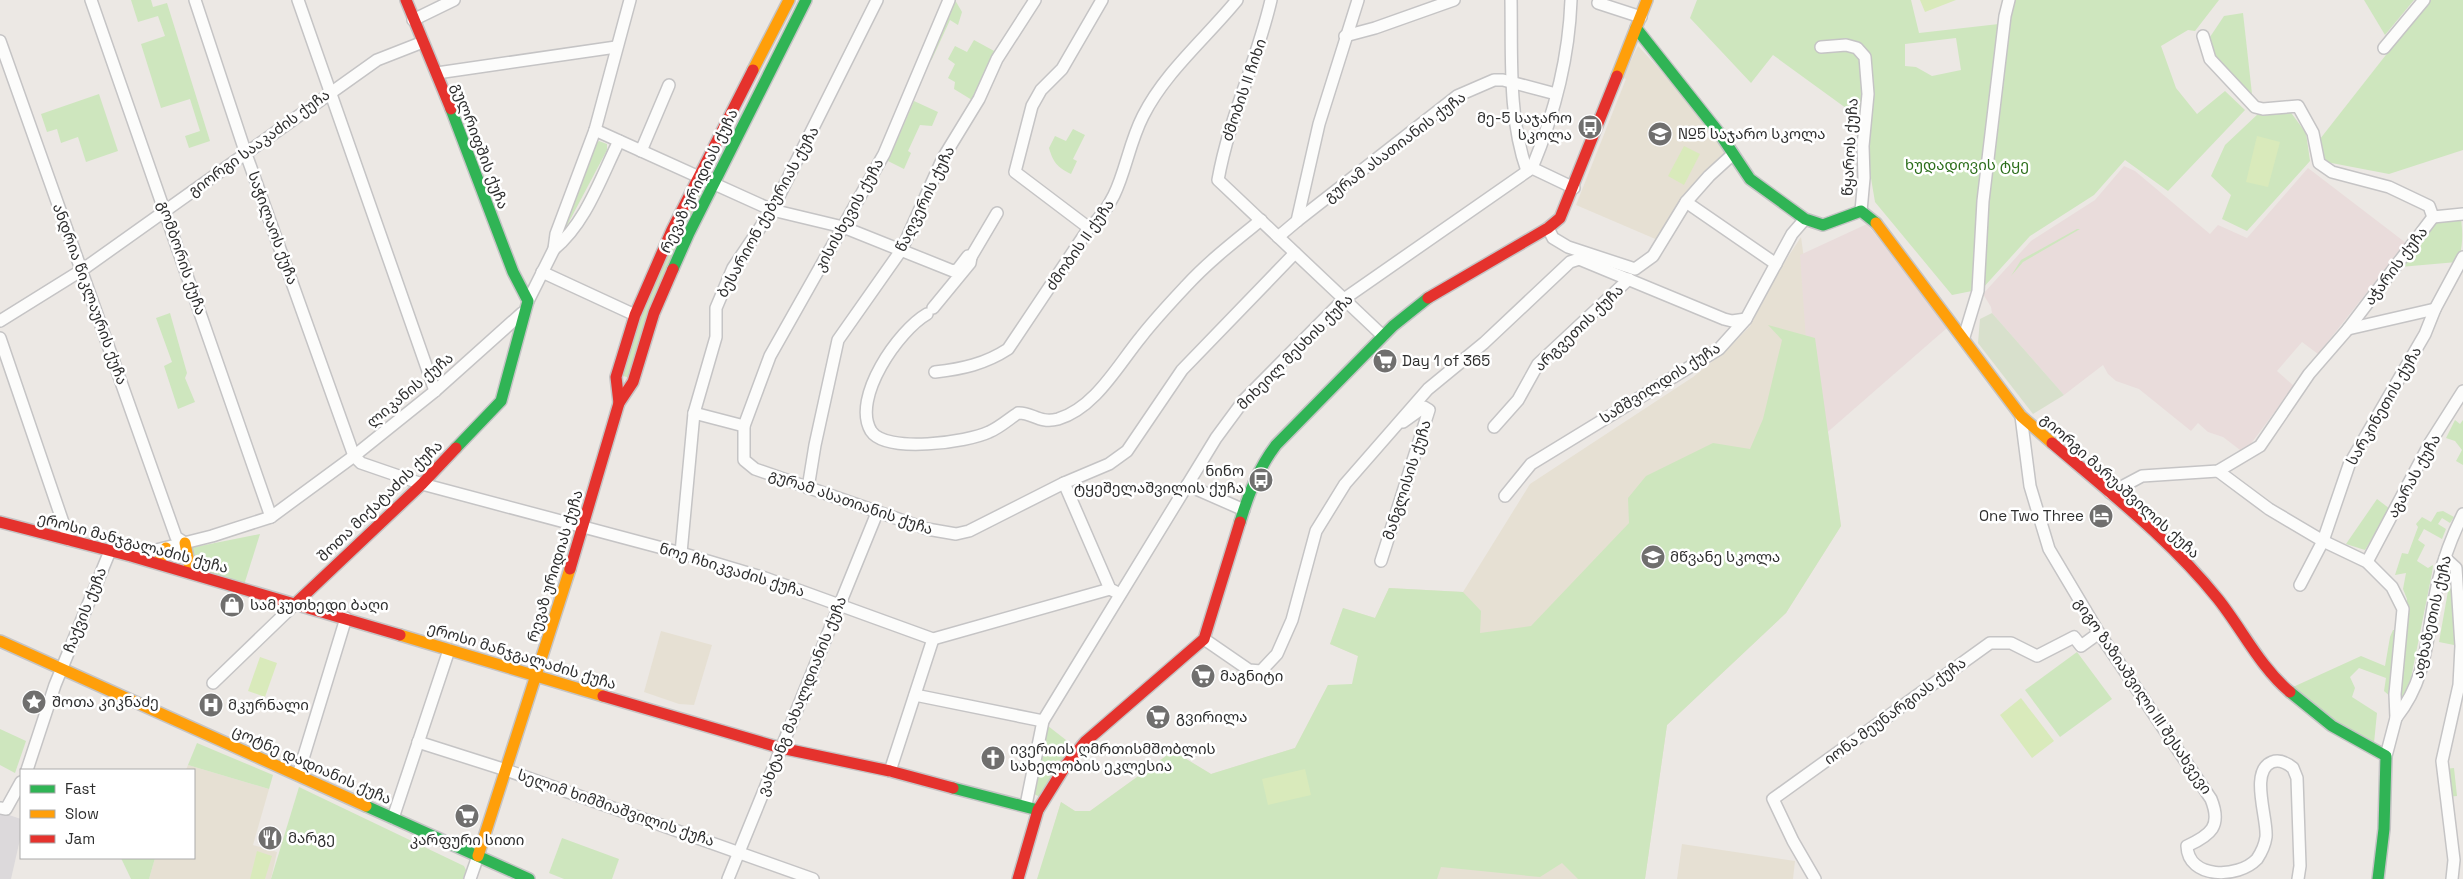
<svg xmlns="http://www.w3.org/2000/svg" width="2463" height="879" font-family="'Space Grotesk','Noto Sans Georgian',sans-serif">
	<rect width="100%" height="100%" fill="#ece8e4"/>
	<polygon fill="#dcd9db" points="0,812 21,819 21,835 11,879 0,879"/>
	<g fill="#e6e0d3">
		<polygon points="1638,46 1701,114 1728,154 1660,241 1576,205 1626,79 1623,77"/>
		<polygon points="1801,237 1841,526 1786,613 1667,725 1645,879 1038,879 1061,802 1075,811 1090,811 1173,751 1211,774 1295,748 1328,685 1353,685 1358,656 1330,644 1343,608 1375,618 1389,588 1463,592 1530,484 1693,377 1729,348 1750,326 1780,269"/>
		<polygon points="661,631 712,645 694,705 679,704 644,692"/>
		<polygon points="188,765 269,789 253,845 277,852 271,879 149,879 155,858 194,858 194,770 186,770"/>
		<polygon points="1682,844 1795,861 1793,879 1677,879"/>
	</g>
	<g fill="#e9dcdb">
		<polygon points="2124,166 2135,171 2210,234 2218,225 2247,238 2308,168 2406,243 2318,354 2302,342 2277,371 2294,386 2244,453 2223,437 2208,432 2198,423 2191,431 2139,389 2116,381 2108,374 2103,365 2064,395 1992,313 1991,307 1983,294 2031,241 2095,200"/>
		<polygon points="1867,224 1948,327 1823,436 1808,369 1800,255"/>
	</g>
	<g fill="#cee6be" fill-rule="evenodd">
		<polygon points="131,0 151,0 153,7 167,3 210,141 189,148 185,136 200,131 190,99 161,108 141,44 165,36 158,16 138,22"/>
		<polygon points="950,0 955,0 962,12 958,25 950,20 932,59 925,67"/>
		<path d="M1697 0H1911L1919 33 1999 24 2005 0H2219L2195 31 2188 30 2161 46 2176 88 2197 114 2225 91 2245 110 2168 191 2125 160 2094 195 2030 236 1982 289 1952 295 1875 202 1861 119 1773 55 1751 83 1690 18ZM1956 38 1961 70 1932 76 1916 67 1905 66V44Z"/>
		<polygon points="2364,0 2414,0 2385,35"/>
		<polygon points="2429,0 2463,0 2463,150 2389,174 2321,161 2320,139"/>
		<polygon points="2243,13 2252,94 2214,57 2210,37 2224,16"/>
		<polygon points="974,40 996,52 972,100 954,89 955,82 948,78 955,64 948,59 955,46 967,52"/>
		<polygon points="99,94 118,151 86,162 78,137 61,143 57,129 47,132 41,114"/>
		<polygon points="914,101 938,112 932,126 920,125 908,151 911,153 904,169 888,161"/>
		<polygon points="2289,110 2306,133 2310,161 2247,231 2222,219 2231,195 2211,176 2225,145 2259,113"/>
		<path d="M1073 129 1085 135 1073 159 1077 161 1071 174C1057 167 1053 162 1049 148L1055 136 1066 141Z"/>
		<polygon points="599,141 607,144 607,150 561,237 561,229 595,144"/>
		<polygon points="701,182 709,186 630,378 620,375 642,310"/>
		<path d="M2438 219H2461C2463 233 2463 250 2457 262L2400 267Z"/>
		<polygon points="2077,229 2080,229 2023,262 2011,276 2021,260"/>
		<polygon points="170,313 187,373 185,378 195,402 178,409 164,366 172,362 156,318"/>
		<polygon points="1768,325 1815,338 1841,526 1786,613 1667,725 1645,879 1578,879 1562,863 1540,877 1441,867 1437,879 1037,879 1061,802 1075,811 1090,811 1173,751 1211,774 1295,748 1328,685 1352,684 1358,656 1330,644 1343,608 1375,618 1389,588 1463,592 1481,611 1480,633 1531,626 1629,523 1628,498 1646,476 1713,443 1750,449 1763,419 1782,340"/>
		<polygon points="2455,420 2460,424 2463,420 2463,465 2456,461 2462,450 2455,441 2446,438"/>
		<polygon points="2377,499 2390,509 2365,550 2346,544"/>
		<polygon points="2443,511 2454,517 2450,523 2442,518 2438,524 2446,529 2442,539 2424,529 2418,540 2425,545 2417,561 2428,568 2433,565 2432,573 2411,678 2401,700 2398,697 2404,645 2407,599 2403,589 2406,573 2395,575 2402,553 2408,554 2418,527 2416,524 2422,517 2431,522 2437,512"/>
		<polygon points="260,534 244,585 195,571 190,548"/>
		<polygon points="2451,574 2459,646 2439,642"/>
		<polygon points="2393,630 2400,630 2392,698 2384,691 2386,678 2359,668 2350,677 2355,688 2352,697 2377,713 2374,743 2351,734 2293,687 2361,656 2385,666 2390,637"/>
		<polygon points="2077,652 2112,699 2060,737 2025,690"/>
		<polygon points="1048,726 1075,747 1042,798 1032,793"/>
		<polygon points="0,729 26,741 15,773 0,765"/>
		<polygon points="197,743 273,775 269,789 188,765"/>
		<polygon points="2454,768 2457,796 2447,797 2444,769"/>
		<polygon points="299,787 464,866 466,870 463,879 271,879"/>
		<polygon points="562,838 619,859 612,879 564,879 549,873"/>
		<polygon points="121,858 155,858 149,879 131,879"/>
	</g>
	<polygon fill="#d8e0cc" points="1992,313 2064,395 2033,414 1978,343 1980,319"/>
	<g fill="#d9eabb">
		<polygon points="1920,0 1956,0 1925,12"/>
		<polygon points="2257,136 2280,142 2268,187 2246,182"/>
		<polygon points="1684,146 1700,154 1684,185 1668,176"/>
		<polygon points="260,657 277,663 265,697 248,691"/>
		<polygon points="2021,698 2054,741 2032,758 2000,715"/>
		<polygon points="1305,769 1311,795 1268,805 1262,779"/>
		<polygon points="257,851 272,856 265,879 250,879"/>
	</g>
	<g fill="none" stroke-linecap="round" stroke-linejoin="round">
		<defs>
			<g id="street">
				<polyline points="91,0 271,517"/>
				<polyline points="195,0 246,154 354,456 361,463 422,484 681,553 765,578 933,639 1110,589"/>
				<polyline points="298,0 435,391"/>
				<polyline points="949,0 884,154 770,356 744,426 744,460 755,469 927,529 956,534 969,531 1064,483 1109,464 1127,451 1182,370 1295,253"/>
				<path d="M1271 0C1257 61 1229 118 1218 180L1383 336"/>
				<path d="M1511 0C1512 57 1508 117 1527 171"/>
				<polyline points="1598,3 1641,17"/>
				<polyline points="413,20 454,0"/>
				<polyline points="1345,36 1375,28 1454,0"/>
				<polyline points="0,41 176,537 185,543"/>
				<polyline points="1821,47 1846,45 1857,48 1865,57 1868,94 1863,146 1864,178 1861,211"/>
				<polyline points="2384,48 2424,0"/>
				<polyline points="437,73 616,47"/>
				<polyline points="595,130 772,210 843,227 953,271 958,269 968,256 971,257 970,263 933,308"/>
				<polyline points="641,151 669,85"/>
				<polyline points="1532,168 1574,188"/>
				<polyline points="1686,202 1776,264"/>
				<polyline points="2433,217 2463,214"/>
				<polyline points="1297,221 1457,96 1494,80 1503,80 1556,94"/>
				<polyline points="1089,228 1015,172 1032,106 1041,90 1062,69 1102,0"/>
				<polyline points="1548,228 1553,238 1568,247 1635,269 1653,256 1686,202 1709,176 1732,155"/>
				<polyline points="1278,237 1297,221 1319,124 1358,0"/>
				<path d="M554 249C586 223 601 177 619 141"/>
				<polyline points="971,257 997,213"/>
				<polyline points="542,272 635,315"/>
				<polyline points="528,301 554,249 556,234 595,130 630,0"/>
				<path d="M927 314C899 330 851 398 871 431 886 454 968 442 989 432 999 428 1009 419 1018 413 1032 412 1039 424 1058 419 1095 408 1118 365 1141 337 1155 319 1171 302 1186 286 1209 261 1235 241 1261 220"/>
				<polyline points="0,321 82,270 377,60 423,42"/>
				<polyline points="2348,329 2435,309"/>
				<polyline points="1964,337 1978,291 1983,201 2005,16 2009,0"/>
				<polyline points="0,338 69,540"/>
				<path d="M935 372C962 369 985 364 1008 349L1089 228C1125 197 1123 155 1143 116 1165 72 1206 38 1237 0"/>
				<polyline points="694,413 744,426"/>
				<path d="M2021 416 2030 486 2049 549 2099 633 2211 799C2222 826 2211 835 2187 846 2188 879 2238 879 2257 859 2261 853 2265 844 2266 837 2268 819 2249 771 2272 762 2280 759 2287 763 2293 768L2297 778 2300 866 2298 879"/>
				<polyline points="1494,427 1518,400 1538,364 1629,279"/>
				<polyline points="2218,471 2269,509 2323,541 2367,562 2392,587 2403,609 2395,694 2396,718 2386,756"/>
				<polyline points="1064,483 1110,589 1116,592"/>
				<polyline points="1187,485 1244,510"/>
				<polyline points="808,488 815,445 838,340 902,249 943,158 979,99 997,59 1035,0"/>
				<polyline points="2110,493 2142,476 2218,471 2260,446 2309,374 2348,329 2433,217 2429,206 2389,187 2332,172 2319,163 2313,133 2298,106 2263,109 2255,107 2210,59 2203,36"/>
				<polyline points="1505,496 1531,464 1719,349 1746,319 1792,234 1805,219"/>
				<polyline points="681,553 694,413 716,337 716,308 733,268 772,210 877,0"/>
				<polyline points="132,556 212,536 271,517 354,456 435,391 522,313"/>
				<polyline points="2445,558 2456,568 2461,646 2459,685 2442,761 2454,860 2452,879"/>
				<polyline points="1381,561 1429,410 1424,407 1403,422"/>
				<polyline points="2367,562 2430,443 2463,391"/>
				<polyline points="2300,585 2323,541 2349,465 2425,334 2435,309 2463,257"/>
				<polyline points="1204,639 1249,670 1261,671 1277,654 1292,620 1316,531 1345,484 1428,389 1484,343 1570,262 1579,259 1724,319 1732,321 1746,319"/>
				<polyline points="213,683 295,604"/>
				<polyline points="915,695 1043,721"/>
				<path d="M2396 718C2430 675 2426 632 2438 582 2444 557 2452 536 2463 514"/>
				<polyline points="418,742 506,770 813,879"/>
				<polyline points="27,770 55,685 110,551"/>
				<polyline points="890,771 933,639"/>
				<polyline points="298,775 346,618"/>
				<path d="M1026 805 1043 721 1216 438 1244 400 1344 299 1532 168C1554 115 1569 57 1571 0"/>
				<polyline points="0,808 6,809 21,782"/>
				<polyline points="393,818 449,650"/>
				<polyline points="470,879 478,856"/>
				<polyline points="728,879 877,513"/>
				<polyline points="1815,879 1793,841 1773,799 1990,643 2011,643 2037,656 2074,637 2081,646 2099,633"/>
			</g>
			<g id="fast">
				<polyline points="1636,28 1720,134 1750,179 1805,219 1823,225 1861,211 1876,223"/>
				<polyline points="451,109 513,272 528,301 501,401 456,448"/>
				<polyline points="673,269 689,233 806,0"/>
				<path d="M1240 522C1249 493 1258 469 1276 445L1393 326 1428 298"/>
				<polyline points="2290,692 2332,726 2386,756 2384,829 2378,879"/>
				<polyline points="953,788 1038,810"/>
				<polyline points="366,806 529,879"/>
			</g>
			<g id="slow">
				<polyline points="753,70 789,0"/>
				<polyline points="1617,76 1647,0"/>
				<polyline points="1876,223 2021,416 2052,443"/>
				<polyline points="185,543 191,573"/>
				<polyline points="160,564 161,555 166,548"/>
				<polyline points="400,635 603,696"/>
				<polyline points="0,641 366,806"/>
				<polyline points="478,856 570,569"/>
			</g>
			<g id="jam">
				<polyline points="406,0 451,109"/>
				<polyline points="1428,298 1548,228 1560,218 1617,76"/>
				<polyline points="619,403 616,377 635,315 672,230 753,70"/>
				<path d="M2052 443C2109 492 2171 540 2218 599 2242 629 2260 667 2290 692"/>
				<polyline points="0,522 131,556 400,635"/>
				<polyline points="570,569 619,403 633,382 654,313 673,269"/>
				<polyline points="295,604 422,484 456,448"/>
				<polyline points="603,696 781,748 890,771 953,788"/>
				<polyline points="1018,879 1038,810 1066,765 1085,742 1204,639 1240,522"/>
			</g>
		</defs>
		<use href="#street" stroke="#c5c4c5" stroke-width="14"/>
		<use href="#fast" stroke="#c5c4c5" stroke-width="14"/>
		<use href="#slow" stroke="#c5c4c5" stroke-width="14"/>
		<use href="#jam" stroke="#c5c4c5" stroke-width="14"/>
		<use href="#street" stroke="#fcfcfb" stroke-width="11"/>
		<use href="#fast" stroke="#30b455" stroke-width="11"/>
		<use href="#slow" stroke="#ff9f0a" stroke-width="11"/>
		<use href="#jam" stroke="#e5322d" stroke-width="11"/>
	</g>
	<defs>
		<symbol id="bus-disc" viewBox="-11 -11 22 22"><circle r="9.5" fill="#706f6e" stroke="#fff"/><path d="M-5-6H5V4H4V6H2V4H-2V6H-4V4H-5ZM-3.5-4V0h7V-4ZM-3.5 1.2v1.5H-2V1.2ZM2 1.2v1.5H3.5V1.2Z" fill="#fff"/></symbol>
		<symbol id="school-disc" viewBox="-11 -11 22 22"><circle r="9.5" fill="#706f6e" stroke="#fff"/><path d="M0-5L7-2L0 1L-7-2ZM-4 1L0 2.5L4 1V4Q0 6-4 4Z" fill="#fff"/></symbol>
		<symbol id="supermarket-disc" viewBox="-11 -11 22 22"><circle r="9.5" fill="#706f6e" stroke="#fff"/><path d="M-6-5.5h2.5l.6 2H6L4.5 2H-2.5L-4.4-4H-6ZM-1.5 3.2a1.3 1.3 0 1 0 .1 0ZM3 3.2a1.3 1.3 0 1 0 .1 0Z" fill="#fff"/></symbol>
		<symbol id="hotel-disc" viewBox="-11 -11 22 22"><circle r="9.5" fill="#706f6e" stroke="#fff"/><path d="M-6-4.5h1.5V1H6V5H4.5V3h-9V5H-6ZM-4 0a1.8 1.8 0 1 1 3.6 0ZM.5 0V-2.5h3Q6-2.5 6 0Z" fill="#fff"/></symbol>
		<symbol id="shop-disc" viewBox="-11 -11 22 22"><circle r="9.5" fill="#706f6e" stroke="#fff"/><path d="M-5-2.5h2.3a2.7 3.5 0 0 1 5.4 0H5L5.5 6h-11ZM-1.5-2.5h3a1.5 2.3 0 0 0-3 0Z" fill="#fff"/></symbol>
		<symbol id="sight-disc" viewBox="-11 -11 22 22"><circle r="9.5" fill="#706f6e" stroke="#fff"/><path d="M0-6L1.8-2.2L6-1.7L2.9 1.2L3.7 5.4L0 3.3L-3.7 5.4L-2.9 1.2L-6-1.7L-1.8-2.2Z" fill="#fff"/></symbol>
		<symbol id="hospital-disc" viewBox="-11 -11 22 22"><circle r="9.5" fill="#706f6e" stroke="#fff"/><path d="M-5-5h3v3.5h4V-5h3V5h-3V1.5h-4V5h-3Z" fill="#fff"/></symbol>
		<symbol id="church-disc" viewBox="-11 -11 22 22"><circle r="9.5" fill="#706f6e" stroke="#fff"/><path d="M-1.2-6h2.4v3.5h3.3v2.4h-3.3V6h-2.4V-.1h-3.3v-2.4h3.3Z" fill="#fff"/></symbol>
		<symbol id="restaurant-disc" viewBox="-11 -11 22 22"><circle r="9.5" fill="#706f6e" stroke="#fff"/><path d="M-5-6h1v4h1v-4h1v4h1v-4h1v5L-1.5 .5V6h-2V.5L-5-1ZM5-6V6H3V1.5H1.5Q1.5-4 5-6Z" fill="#fff"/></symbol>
	</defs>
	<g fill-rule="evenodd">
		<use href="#bus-disc" x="1576" y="113" width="28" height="28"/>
		<use href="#school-disc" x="1646" y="120" width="28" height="28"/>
		<use href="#supermarket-disc" x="1371" y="347" width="28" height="28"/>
		<use href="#bus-disc" x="1247" y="466" width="28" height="28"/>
		<use href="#hotel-disc" x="2087" y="502" width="28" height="28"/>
		<use href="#school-disc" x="1639" y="543" width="28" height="28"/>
		<use href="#shop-disc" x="218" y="591" width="28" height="28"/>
		<use href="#supermarket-disc" x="1189" y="662" width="28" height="28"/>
		<use href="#sight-disc" x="20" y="688" width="28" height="28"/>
		<use href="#hospital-disc" x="197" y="691" width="28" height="28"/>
		<use href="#supermarket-disc" x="1144" y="703" width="28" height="28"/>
		<use href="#church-disc" x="979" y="744" width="28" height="28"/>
		<use href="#supermarket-disc" x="453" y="802" width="28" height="28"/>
		<use href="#restaurant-disc" x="256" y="824" width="28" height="28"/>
	</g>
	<g text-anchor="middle" stroke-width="5" stroke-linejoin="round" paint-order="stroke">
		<g font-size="15" fill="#2e2e2e" stroke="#fff">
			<text transform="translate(1244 90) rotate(-71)" y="5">ძმობის II ჩიხი</text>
			<text transform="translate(259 143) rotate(-36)" y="5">გიორგი სააკაძის ქუჩა</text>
			<text transform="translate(480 146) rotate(69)" y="5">გულრიფშის ქუჩა</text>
			<text transform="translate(1395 147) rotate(-37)" y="5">გურამ ასათიანის ქუჩა</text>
			<text transform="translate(1850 147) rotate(-87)" y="5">წყაროს ქუჩა</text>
			<text transform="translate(699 181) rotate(-64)" y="5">რევაზ ურიდიას ქუჩა</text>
			<text transform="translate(925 199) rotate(-64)" y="5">წაღვერის ქუჩა</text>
			<text transform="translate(768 212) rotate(-61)" y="5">ბესარიონ ქებურიას ქუჩა</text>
			<text transform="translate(849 215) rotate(-61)" y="5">კისისხევის ქუჩა</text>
			<text transform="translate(273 228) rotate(70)" y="5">საჭილაოს ქუჩა</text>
			<text transform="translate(1080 245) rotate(-55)" y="5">ძმობის II ქუჩა</text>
			<text transform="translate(182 258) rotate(71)" y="5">გომბორის ქუჩა</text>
			<text transform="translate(2396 266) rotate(-53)" y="5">აჭარის ქუჩა</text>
			<text transform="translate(90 294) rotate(70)" y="5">ანდრია წიკლაურის ქუჩა</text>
			<text transform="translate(1579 328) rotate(-44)" y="5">არგვეთის ქუჩა</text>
			<text transform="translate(1295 352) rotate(-45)" y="5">მიხეილ მესხის ქუჩა</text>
			<text transform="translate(1660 383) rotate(-32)" y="5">სამშვილდის ქუჩა</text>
			<text transform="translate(410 390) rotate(-40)" y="5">ლიკანის ქუჩა</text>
			<text transform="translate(2384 406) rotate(-60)" y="5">სარკინეთის ქუჩა</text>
			<text transform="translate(2414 476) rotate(-61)" y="5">აგარას ქუჩა</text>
			<text transform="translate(1407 480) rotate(-72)" y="5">მანგლისის ქუჩა</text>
			<text transform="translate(2120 486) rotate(42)" y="5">გიორგი მარუაშვილის ქუჩა</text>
			<text transform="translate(380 501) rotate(-44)" y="5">შოთა მიქატაძის ქუჩა</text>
			<text transform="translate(851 502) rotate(19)" y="5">გურამ ასათიანის ქუჩა</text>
			<text transform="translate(133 543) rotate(15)" y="5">ეროსი მანჯგალაძის ქუჩა</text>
			<text transform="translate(555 566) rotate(-73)" y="5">რევაზ ურიდიას ქუჩა</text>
			<text transform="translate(732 570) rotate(17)" y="5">ნოე ჩხიკვაძის ქუჩა</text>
			<text transform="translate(85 610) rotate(-68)" y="5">ჩაქვის ქუჩა</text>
			<text transform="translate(2432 617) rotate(-77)" y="5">აფხაზეთის ქუჩა</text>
			<text transform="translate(522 656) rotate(17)" y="5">ეროსი მანჯგალაძის ქუჩა</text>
			<text transform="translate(802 696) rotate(-68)" y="5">ვახტანგ მახალდიანის ქუჩა</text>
			<text transform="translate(2143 696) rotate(56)" y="5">გიგო ზაზიაშვილი III შესახვევი</text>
			<text transform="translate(1895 711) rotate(-36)" y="5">იონა მეუნარგიას ქუჩა</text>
			<text transform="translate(312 765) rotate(24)" y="5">ცოტნე დადიანის ქუჩა</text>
			<text transform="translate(616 808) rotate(19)" y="5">სელიმ ხიმშიაშვილის ქუჩა</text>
		</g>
		<g font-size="15" fill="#2e2e2e" stroke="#fff" text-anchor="start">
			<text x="1572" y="123" text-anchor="end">მე-5 საჯარო<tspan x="1572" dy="17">სკოლა</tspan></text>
			<text x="1678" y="139">№5 საჯარო სკოლა</text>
			<text x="1402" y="366">Day 1 of 365</text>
			<text x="1244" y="476" text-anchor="end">ნინო<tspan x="1244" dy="17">ტყეშელაშვილის ქუჩა</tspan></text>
			<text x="2084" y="521" text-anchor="end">One Two Three</text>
			<text x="1670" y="562">მწვანე სკოლა</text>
			<text x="250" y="610">სამკუთხედი ბაღი</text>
			<text x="1220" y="681">მაგნიტი</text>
			<text x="52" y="707">შოთა კიკნაძე</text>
			<text x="228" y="710">მკურნალი</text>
			<text x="1176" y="722">გვირილა</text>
			<text x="1010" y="754">ივერიის ღმრთისმშობლის<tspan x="1010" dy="17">სახელობის ეკლესია</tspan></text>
			<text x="288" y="843">მარგე</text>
			<text x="467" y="845" text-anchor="middle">კარფური სითი</text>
		</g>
		<g font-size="15" fill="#2c6e1b" stroke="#fff">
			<text x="1967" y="170">ხუდადოვის ტყე</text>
		</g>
	</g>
	<rect x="20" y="769" width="175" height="90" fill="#ffffff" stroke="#ababab"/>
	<rect x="30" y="785" width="25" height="8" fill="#30b455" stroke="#ababab"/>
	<text x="65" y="794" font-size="15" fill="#2e2e2e">Fast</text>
	<rect x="30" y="810" width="25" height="8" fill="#ff9f0a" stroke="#ababab"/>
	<text x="65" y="819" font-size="15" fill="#2e2e2e">Slow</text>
	<rect x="30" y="835" width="25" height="8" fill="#e5322d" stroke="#ababab"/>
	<text x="65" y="844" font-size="15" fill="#2e2e2e">Jam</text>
</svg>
